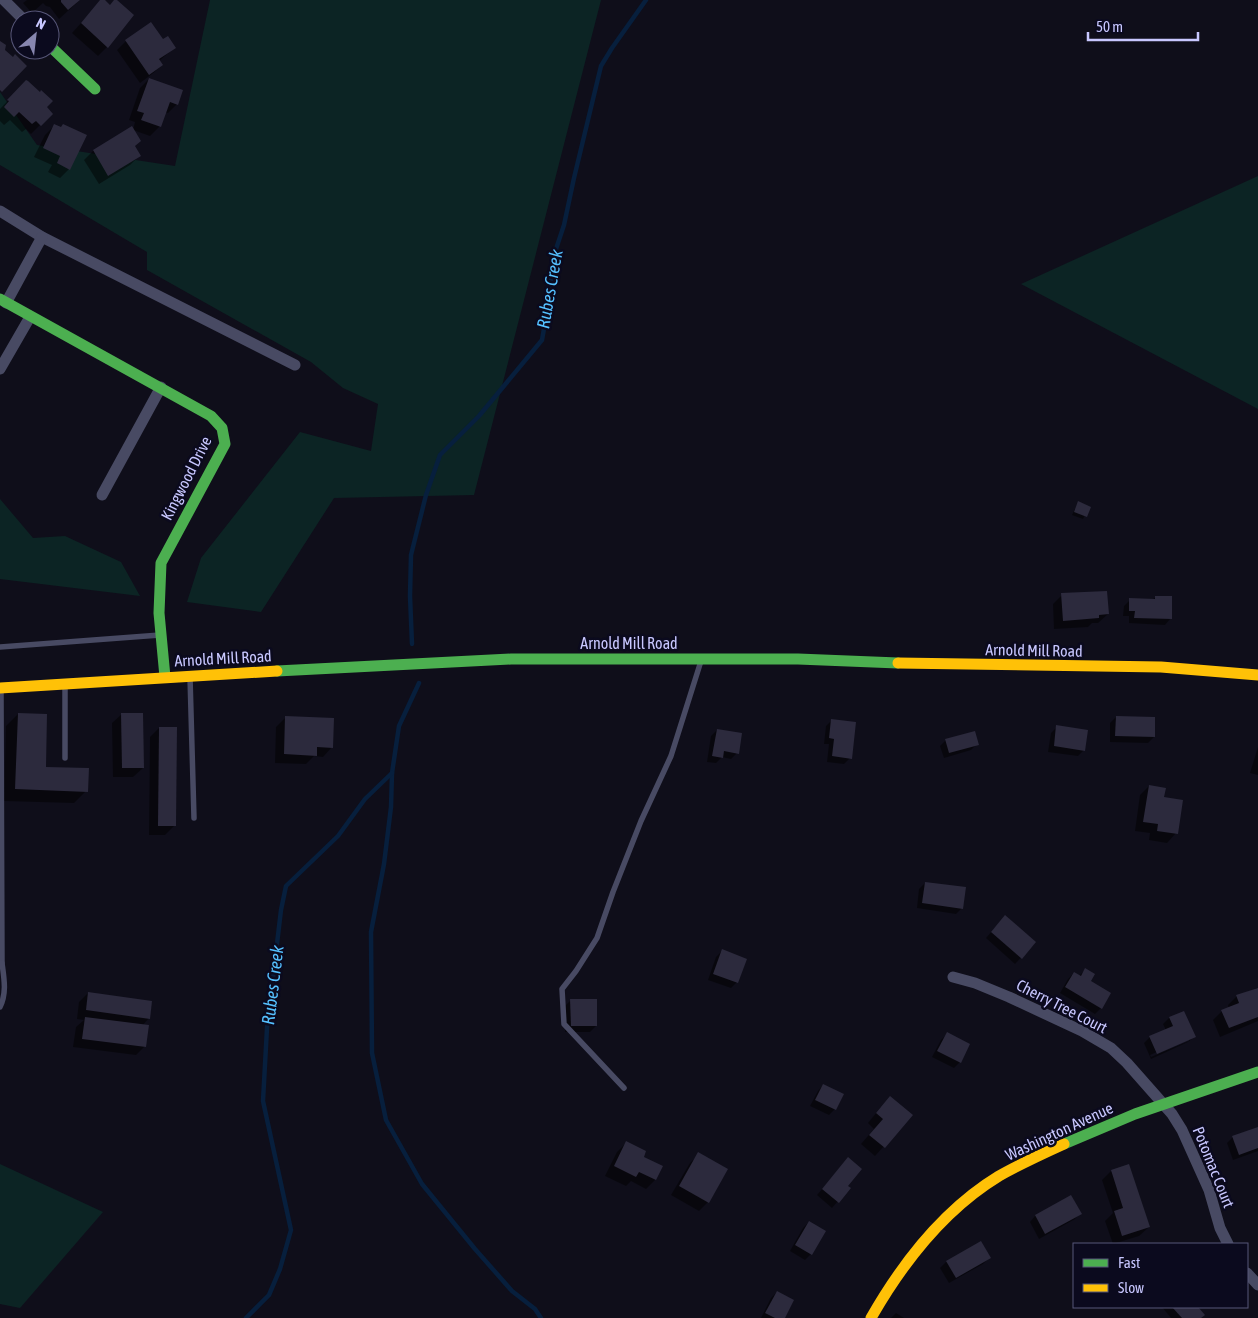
<svg xmlns="http://www.w3.org/2000/svg" width="1258" height="1318" font-family="'Asap Condensed',sans-serif">
	<rect width="100%" height="100%" fill="#0f0e1a"/>
	<g fill="#0c2424">
		<polygon points="210,0 601,0 474,495 334,498 261,612 187,602 201,558 300,432 371,451 378,404 343,388 311,362 147,270 147,252 0,165 0,92 37,145 175,166"/>
		<polygon points="1258,176 1258,409 1021,284"/>
		<polygon points="0,499 33,538 65,536 121,562 140,596 0,579"/>
		<polygon points="0,1164 103,1212 20,1308 0,1304"/>
	</g>
	<g fill="#0007" fill-rule="evenodd">
		<polygon points="27,0 80,0 59,19 50,7 46,6 43,3 32,13 23,3"/>
		<polygon points="102,0 107,47 98,56 72,33"/>
		<polygon points="126,41 162,41 174,48 159,61 162,65 152,74 140,83 117,50"/>
		<polygon points="149,79 177,104 168,113 165,112 160,126 150,136 133,130 140,141 134,147 139,156 130,165 99,184 84,160 93,151 133,130 135,122 129,120 140,88"/>
		<polygon points="26,82 51,114 31,134 26,129 22,132 10,120 4,125 0,121 0,109"/>
		<polygon points="55,125 60,128 69,169 60,178 48,172 52,165 34,157 45,135"/>
		<polygon points="1078,503 1089,507 1083,519 1072,515"/>
		<polygon points="1062,595 1108,614 1098,623 1092,623 1088,627 1054,629 1053,604"/>
		<polygon points="1156,597 1170,619 1165,625 1129,623 1129,616 1123,616 1124,606 1130,600 1152,600"/>
		<polygon points="18,714 44,768 86,791 74,803 4,801 6,726"/>
		<polygon points="122,714 143,768 133,777 113,777 112,723"/>
		<polygon points="286,717 332,747 323,757 314,756 306,764 275,763 276,727"/>
		<polygon points="1116,717 1154,737 1148,743 1110,742 1110,723"/>
		<polygon points="832,720 850,758 844,764 827,762 829,744 824,744 826,726"/>
		<polygon points="1057,727 1084,750 1078,756 1048,752 1051,733"/>
		<polygon points="159,728 174,826 165,835 149,835 150,737"/>
		<polygon points="717,730 737,753 731,759 722,757 716,763 707,762 711,736"/>
		<polygon points="946,740 977,744 971,750 944,758 940,746"/>
		<polygon points="1258,747 1258,775 1250,773"/>
		<polygon points="1149,786 1163,799 1176,833 1167,843 1149,840 1150,833 1135,831 1140,795"/>
		<polygon points="925,883 962,908 956,914 917,908 919,889"/>
		<polygon points="999,923 1034,943 1015,964 986,938"/>
		<polygon points="722,951 737,982 731,988 708,980 716,957"/>
		<polygon points="1085,970 1101,1008 1095,1014 1060,993 1068,979 1074,973 1079,976"/>
		<polygon points="1257,988 1258,1021 1220,1037 1213,1020 1222,1011 1229,1008 1228,1005 1237,996"/>
		<polygon points="88,993 149,1018 142,1026 145,1046 136,1055 73,1047 76,1027 84,1020 77,1019 79,1002"/>
		<polygon points="571,1000 596,1026 590,1032 565,1032 565,1006"/>
		<path d="M1183 1012 1194 1037 1188 1042 1151 1059 1144 1043 1150 1037 1166 1030 1163 1024 1169 1018ZM1189 1038V1041L1151 1057 1150 1055Z"/>
		<polygon points="947,1034 960,1062 954,1068 932,1057 941,1040"/>
		<polygon points="823,1085 842,1095 835,1109 829,1115 810,1106 818,1091"/>
		<polygon points="881,1107 911,1116 875,1156 861,1144 874,1129 868,1123"/>
		<polygon points="1258,1129 1258,1151 1233,1160 1227,1143 1233,1137"/>
		<polygon points="626,1143 642,1157 661,1167 655,1180 646,1189 631,1181 626,1186 605,1176 617,1152"/>
		<polygon points="699,1154 708,1202 699,1211 671,1195 690,1163"/>
		<polygon points="843,1165 846,1186 849,1188 832,1208 817,1195"/>
		<polygon points="1111,1171 1149,1227 1139,1236 1113,1244 1105,1221 1113,1213 1102,1180"/>
		<polygon points="1071,1196 1080,1213 1075,1219 1039,1239 1030,1222 1035,1216"/>
		<polygon points="809,1222 811,1254 805,1260 790,1251 803,1228"/>
		<polygon points="980,1243 989,1258 983,1264 949,1283 940,1268 946,1262"/>
		<polygon points="777,1292 784,1318 761,1318 771,1298"/>
		<polygon points="1162,1307 1196,1307 1203,1315 1200,1318 1171,1318"/>
		<polygon points="896,1313 904,1318 891,1318"/>
	</g>
	<g fill="none" stroke-linecap="round" stroke-linejoin="round">
		<g stroke="#071f3d" stroke-width="4.5">
			<polyline points="412,644 410,596 411,555 426,495 440,455 479,416 542,340 548,306 553,258 564,225 574,178 601,66 612,48 646,0"/>
			<polyline points="419,683 399,726 392,773 391,807 384,864 371,932 372,1053 386,1120 422,1184 475,1249 512,1291 535,1309 541,1318"/>
			<polyline points="246,1318 269,1295 280,1269 291,1230 263,1101 267,1028 281,910 286,886 338,836 365,799 392,773"/>
		</g>
	</g>
	<g fill="#2c2a3d">
		<polygon points="61,0 80,0 68,10 61,2"/>
		<polygon points="100,0 105,0 110,5 114,0 117,0 134,15 108,48 81,23"/>
		<polygon points="151,22 163,39 168,36 176,48 159,59 163,65 149,75 125,40"/>
		<polygon points="0,41 6,45 5,50 13,57 15,54 27,66 2,92 0,90"/>
		<polygon points="149,78 183,90 178,105 170,102 161,127 141,120 144,113 137,111"/>
		<polygon points="26,80 28,81 40,92 41,90 53,101 47,107 53,114 41,126 36,121 32,124 19,112 14,117 4,107 9,101 7,100"/>
		<polygon points="54,124 61,127 63,124 87,135 70,170 57,163 60,156 43,148"/>
		<polygon points="132,126 141,141 135,146 141,156 108,176 93,150"/>
		<polygon points="1078,501 1091,507 1087,517 1074,512"/>
		<polygon points="1107,591 1109,614 1099,615 1099,618 1063,621 1061,593"/>
		<polygon points="1155,596 1172,596 1172,619 1134,618 1135,611 1129,611 1129,598 1155,599"/>
		<polygon points="18,713 47,714 46,767 89,768 88,792 15,789"/>
		<polygon points="121,713 143,713 144,768 122,768"/>
		<polygon points="285,716 334,718 333,748 317,747 317,756 284,754"/>
		<polygon points="1116,716 1155,717 1155,737 1115,736"/>
		<polygon points="831,719 856,722 852,759 832,756 834,739 829,738"/>
		<polygon points="1056,725 1088,730 1085,751 1054,746"/>
		<polygon points="159,727 177,727 176,826 158,826"/>
		<polygon points="717,729 742,733 739,754 724,751 723,758 712,756"/>
		<polygon points="975,731 979,745 949,753 945,739"/>
		<polygon points="1149,785 1166,788 1164,797 1183,800 1178,834 1157,831 1158,824 1143,822"/>
		<polygon points="925,882 966,887 963,909 922,903"/>
		<polygon points="1005,915 1036,942 1022,959 991,932"/>
		<polygon points="722,949 747,959 738,983 713,974"/>
		<polygon points="1085,968 1095,974 1091,981 1111,993 1102,1009 1065,987 1074,972 1081,976"/>
		<polygon points="1258,988 1258,1017 1229,1028 1221,1010 1239,1003 1236,995"/>
		<polygon points="88,992 152,1001 150,1019 86,1010"/>
		<polygon points="570,999 597,999 597,1026 571,1026"/>
		<polygon points="1184,1011 1196,1037 1157,1054 1149,1036 1173,1026 1169,1017"/>
		<polygon points="85,1017 149,1025 146,1047 82,1039"/>
		<polygon points="947,1032 970,1044 961,1063 937,1051"/>
		<polygon points="823,1084 844,1094 836,1110 815,1100"/>
		<polygon points="890,1096 913,1115 885,1148 869,1135 883,1119 876,1113"/>
		<polygon points="1258,1127 1258,1148 1239,1155 1232,1136"/>
		<polygon points="626,1141 646,1151 644,1157 663,1166 656,1180 639,1172 636,1177 614,1166"/>
		<polygon points="698,1152 728,1169 709,1203 679,1186"/>
		<polygon points="848,1157 862,1169 848,1186 851,1188 839,1203 822,1189"/>
		<polygon points="1129,1164 1150,1227 1122,1236 1114,1211 1123,1208 1111,1170"/>
		<polygon points="1071,1195 1082,1214 1045,1234 1035,1215"/>
		<polygon points="809,1221 826,1231 812,1255 795,1245"/>
		<polygon points="981,1241 991,1258 956,1278 946,1261"/>
		<polygon points="777,1291 794,1300 785,1318 775,1318 765,1313"/>
		<polygon points="1172,1307 1198,1307 1205,1315 1201,1318 1182,1318"/>
	</g>
	<g fill="none" stroke-linecap="round" stroke-linejoin="round">
		<g stroke="#484a63" stroke-width="5.5">
			<polyline points="0,647 160,635"/>
			<polyline points="190,677 194,818"/>
			<polyline points="65,758 65,686"/>
			<polyline points="0,964 2,963 1,690"/>
			<path d="M0 1007C7 993 4 978 2 963"/>
			<polyline points="624,1088 564,1024 562,989 576,971 597,938 613,892 641,821 671,756 701,661"/>
		</g>
		<g stroke="#484a63" stroke-width="11">
			<polyline points="4,0 24,20"/>
			<polyline points="0,211 42,237 295,365"/>
			<polyline points="6,303 42,237"/>
			<polyline points="0,369 30,317"/>
			<polyline points="102,495 161,387"/>
			<polyline points="953,977 975,983 1009,997 1082,1031 1111,1048 1127,1063 1172,1114 1182,1130 1209,1190 1220,1228 1228,1244"/>
			<polyline points="1247,1273 1258,1285"/>
		</g>
		<g stroke="#4caf50" stroke-width="11">
			<polyline points="50,46 95,89"/>
			<polyline points="0,299 211,416 222,428 225,444 161,563 159,613 165,677"/>
			<polyline points="277,671 511,659 798,659 898,663"/>
			<polyline points="1064,1144 1135,1114 1258,1072"/>
		</g>
		<g stroke="#ffc107" stroke-width="11">
			<polyline points="898,663 1161,667 1258,675"/>
			<polyline points="0,688 277,671"/>
			<path d="M871 1318C903 1262 943 1210 999 1176 1020 1164 1042 1154 1064 1144"/>
		</g>
	</g>
	<g text-anchor="middle" stroke-width="5" stroke-linejoin="round" paint-order="stroke">
		<g font-size="16" fill="#c8c7ff" stroke="#0b0a1e">
			<text transform="translate(186 478) rotate(-63)" y="6">Kingwood Drive</text>
			<text x="629" y="649">Arnold Mill Road</text>
			<text transform="translate(1034 650) rotate(1)" y="6">Arnold Mill Road</text>
			<text transform="translate(223 658) rotate(-3)" y="6">Arnold Mill Road</text>
			<text transform="translate(1062 1006) rotate(27)" y="6">Cherry Tree Court</text>
			<text transform="translate(1059 1131) rotate(-25)" y="6">Washington Avenue</text>
			<text transform="translate(1214 1167) rotate(68)" y="6">Potomac Court</text>
		</g>
		<g font-size="18" font-style="italic" fill="#55c0ff" stroke="#0b0a1e">
			<text transform="translate(550 289) rotate(-80)" y="6">Rubes Creek</text>
			<text transform="translate(273 985) rotate(-83)" y="6">Rubes Creek</text>
		</g>
	</g>
	<rect x="1073" y="1243" width="175" height="65" fill="#0b0a1e" stroke="#575678"/>
	<rect x="1083" y="1259" width="25" height="8" fill="#4caf50" stroke="#575678"/>
	<text x="1118" y="1268" font-size="15" fill="#c8c7ff">Fast</text>
	<rect x="1083" y="1284" width="25" height="8" fill="#ffc107" stroke="#575678"/>
	<text x="1118" y="1293" font-size="15" fill="#c8c7ff">Slow</text>
	<g transform="translate(35 35) rotate(28)"><circle r="24" fill="#0b0a1e" stroke="#575678"/>
	<path d="M0-4L9 19L0 12L-9 19Z" fill="#8786af"/>
	<text y="-8" font-size="14" font-weight="bold" text-anchor="middle" fill="#c8c7ff">N</text>
	</g>
	<path d="M1088 32v8h110v-8" fill="none" stroke="#c8c7ff" stroke-width="2.5"/>
	<text x="1096" y="32" font-size="15" fill="#c8c7ff" stroke="#0b0a1e" stroke-width="4" paint-order="stroke">50 m</text>
</svg>
